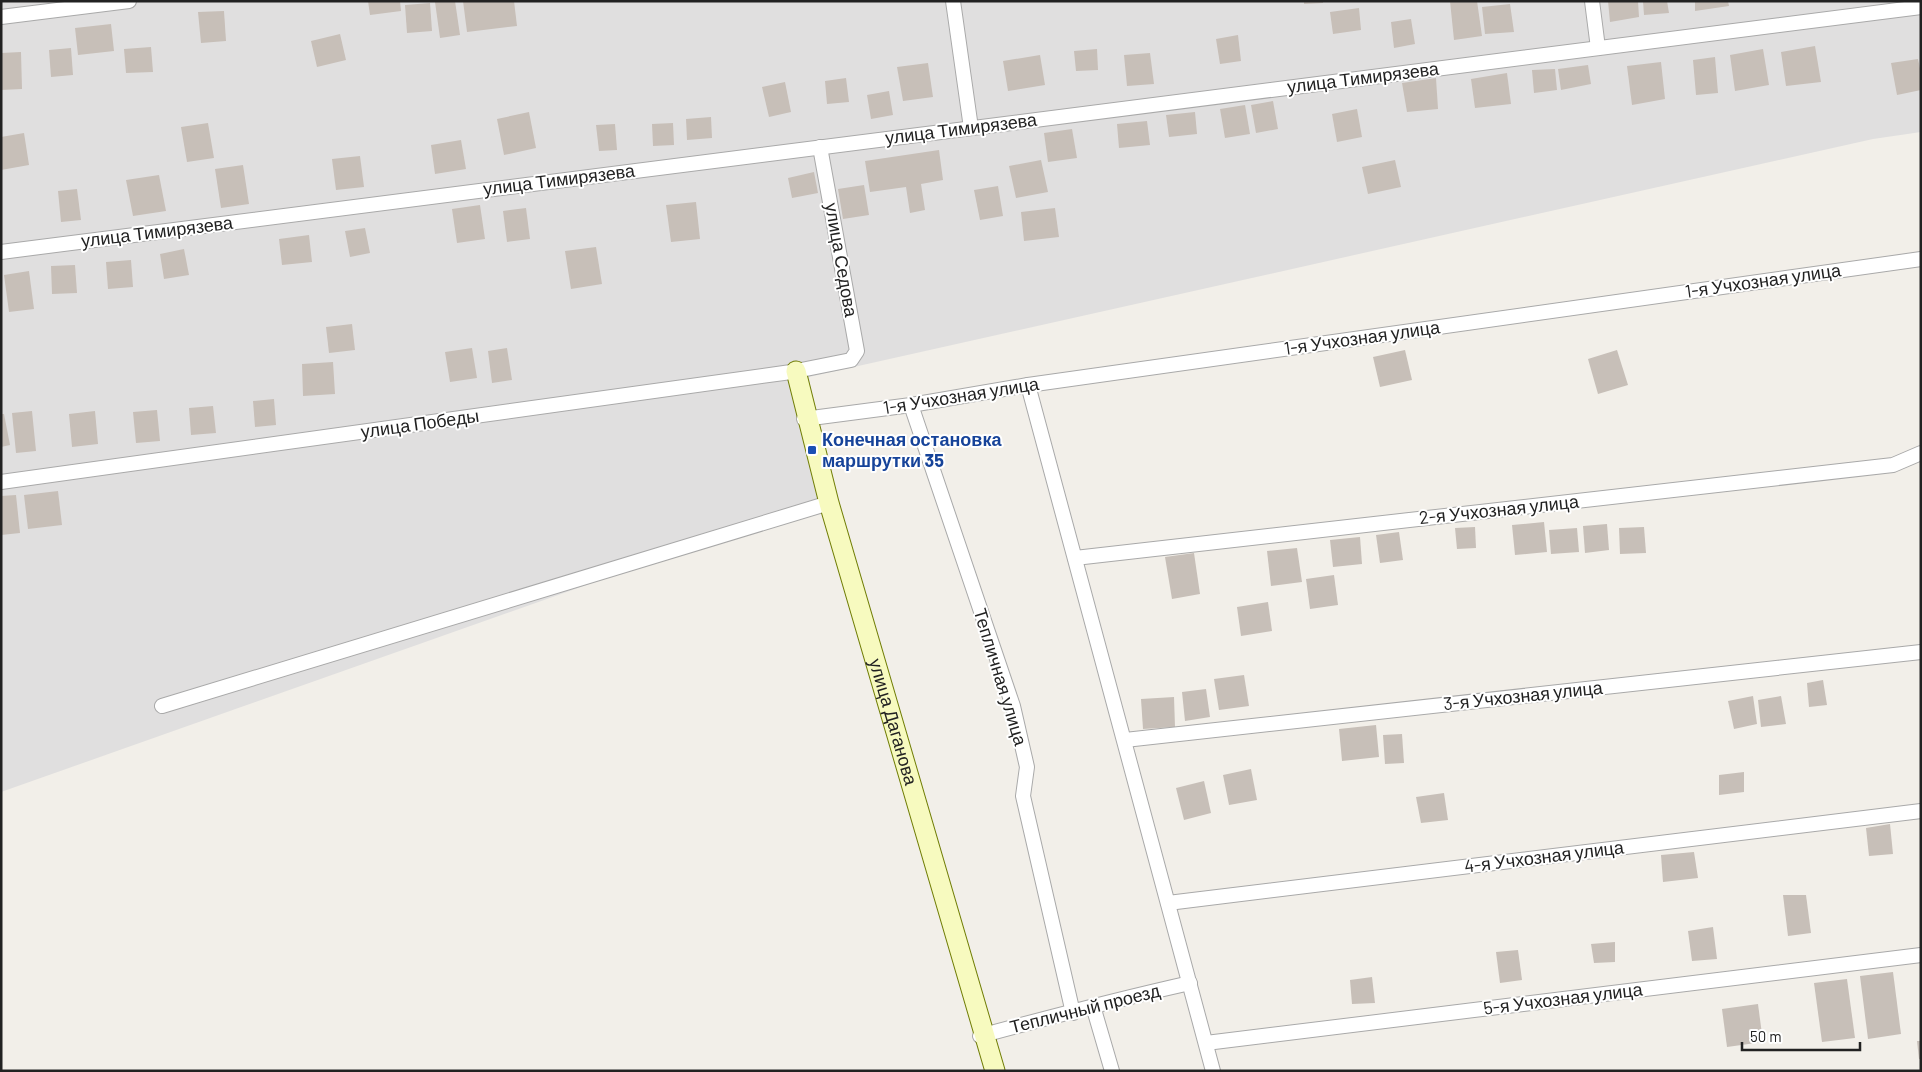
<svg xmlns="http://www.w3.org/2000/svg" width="1922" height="1072" font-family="Barlow,sans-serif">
	<rect width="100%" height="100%" fill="#f2efe9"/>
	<polygon fill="#e0dfdf" points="1,1 1921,1 1921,132 1873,139 809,377 824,501 1,792"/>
	<g fill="#c7bfb8">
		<polygon points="368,1 400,1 401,11 370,15"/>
		<polygon points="455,1 460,35 440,38 435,2"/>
		<polygon points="463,1 514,1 517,26 467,32"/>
		<polygon points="1304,1 1323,1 1323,3 1304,4"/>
		<polygon points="1450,1 1477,1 1482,36 1454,40"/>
		<polygon points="1608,1 1638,1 1639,17 1610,22"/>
		<polygon points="1643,1 1667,1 1669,13 1644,15"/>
		<polygon points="1695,1 1728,1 1729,6 1695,11"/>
		<polygon points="430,3 432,31 407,33 405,5"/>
		<polygon points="1510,4 1514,32 1485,34 1482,7"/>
		<polygon points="1359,8 1361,30 1333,34 1330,12"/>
		<polygon points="224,11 226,41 201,43 198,12"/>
		<polygon points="1411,19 1415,44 1394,48 1391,22"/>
		<polygon points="111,24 114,51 78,55 75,28"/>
		<polygon points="340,34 346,60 317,67 311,41"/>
		<polygon points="1238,35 1241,61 1220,64 1216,39"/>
		<polygon points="1815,46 1821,82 1786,86 1781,52"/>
		<polygon points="151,47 153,72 126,73 124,49"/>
		<polygon points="71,48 73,75 51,77 49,50"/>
		<polygon points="1097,49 1098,70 1076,71 1074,51"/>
		<polygon points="1763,49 1769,85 1735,91 1730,55"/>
		<polygon points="21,52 22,89 1,90 1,53"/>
		<polygon points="1150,53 1154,84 1127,86 1124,55"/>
		<polygon points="1040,55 1045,85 1008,91 1003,61"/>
		<polygon points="1715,57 1718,93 1696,95 1693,60"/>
		<polygon points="1918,59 1921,73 1921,90 1897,95 1891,63"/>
		<polygon points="1661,62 1665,99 1632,105 1627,66"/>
		<polygon points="928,63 933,97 903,101 897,67"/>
		<polygon points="1588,65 1591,84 1561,90 1558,69"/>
		<polygon points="1555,69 1557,90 1534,93 1532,70"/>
		<polygon points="1507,73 1511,104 1475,108 1471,79"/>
		<polygon points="846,78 849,102 827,104 825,81"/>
		<polygon points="1436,78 1438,109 1407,112 1402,83"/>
		<polygon points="785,82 791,112 769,117 762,87"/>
		<polygon points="889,91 893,115 871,119 867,95"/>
		<polygon points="1273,101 1278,129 1256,133 1251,105"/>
		<polygon points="1245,105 1250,134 1225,138 1220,109"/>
		<polygon points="1357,109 1362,137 1337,142 1332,114"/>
		<polygon points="529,112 536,148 504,155 497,119"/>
		<polygon points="1195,112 1197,134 1169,137 1166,115"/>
		<polygon points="711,117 712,138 687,140 686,119"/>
		<polygon points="1147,121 1150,145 1119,148 1117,124"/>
		<polygon points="208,123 214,158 187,162 181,127"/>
		<polygon points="673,123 674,145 653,146 652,124"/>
		<polygon points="615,124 617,150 599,151 596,125"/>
		<polygon points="1072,129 1077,158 1048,162 1044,133"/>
		<polygon points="24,133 29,165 1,170 1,137"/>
		<polygon points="461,140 466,169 435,174 431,145"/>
		<polygon points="939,150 943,180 921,184 925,210 910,213 906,187 870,192 865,161"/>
		<polygon points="360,156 364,187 336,190 332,159"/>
		<polygon points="1041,160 1048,192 1016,198 1009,166"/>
		<polygon points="1395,160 1401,187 1368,194 1362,167"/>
		<polygon points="243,165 249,204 221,208 215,169"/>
		<polygon points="814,172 818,193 792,198 788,178"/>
		<polygon points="159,175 166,211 133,216 126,180"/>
		<polygon points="864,185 869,215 843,219 838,189"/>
		<polygon points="998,186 1003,216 980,220 974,190"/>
		<polygon points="77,189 81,220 61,222 58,191"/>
		<polygon points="696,202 700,239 671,242 666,205"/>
		<polygon points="480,205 485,239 457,243 452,209"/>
		<polygon points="526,208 530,239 507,242 503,211"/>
		<polygon points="1055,208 1059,237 1024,241 1021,212"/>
		<polygon points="365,228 370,253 350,257 345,231"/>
		<polygon points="309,235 312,262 282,265 279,239"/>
		<polygon points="596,247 602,284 571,289 565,251"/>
		<polygon points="184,249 189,275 164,279 160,254"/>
		<polygon points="131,260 133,287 108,289 106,262"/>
		<polygon points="75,265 77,293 52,294 51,266"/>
		<polygon points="29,271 34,309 9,312 4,275"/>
		<polygon points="352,324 355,350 329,353 326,327"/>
		<polygon points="472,348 477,378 450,382 445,352"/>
		<polygon points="507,348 512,380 492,383 488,351"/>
		<polygon points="1405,350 1412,380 1380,387 1373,357"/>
		<polygon points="1617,350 1628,385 1598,394 1588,359"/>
		<polygon points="333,362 335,394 303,396 302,364"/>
		<polygon points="274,399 276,425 255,427 253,401"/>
		<polygon points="213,406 216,433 191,435 189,408"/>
		<polygon points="157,410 160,441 136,443 133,412"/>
		<polygon points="32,411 36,451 16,453 12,413"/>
		<polygon points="95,411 98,444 72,447 69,414"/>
		<polygon points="1,414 4,414 10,445 1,447"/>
		<polygon points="58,491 62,525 28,529 24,495"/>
		<polygon points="16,495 20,533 1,535 1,496"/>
		<polygon points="1544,522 1547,552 1515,555 1512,525"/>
		<polygon points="1607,524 1609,550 1585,553 1583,526"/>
		<polygon points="1475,527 1476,548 1457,549 1455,528"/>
		<polygon points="1644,527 1646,553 1620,554 1619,528"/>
		<polygon points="1577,528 1579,552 1551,554 1549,530"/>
		<polygon points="1399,532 1403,560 1380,563 1376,535"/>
		<polygon points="1360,537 1362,564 1333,567 1330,540"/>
		<polygon points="1297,548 1302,582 1271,586 1267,551"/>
		<polygon points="1194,553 1200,594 1172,599 1165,557"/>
		<polygon points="1334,575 1338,605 1310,609 1306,579"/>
		<polygon points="1268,602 1272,631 1241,636 1237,607"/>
		<polygon points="1244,675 1249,706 1219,710 1214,679"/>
		<polygon points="1823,680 1827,705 1809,707 1807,683"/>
		<polygon points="1206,689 1210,717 1185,721 1182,692"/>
		<polygon points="1753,696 1757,724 1734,729 1728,701"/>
		<polygon points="1781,696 1786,724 1761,727 1758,700"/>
		<polygon points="1174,697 1175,727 1143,729 1141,699"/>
		<polygon points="1376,725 1379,757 1342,761 1339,729"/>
		<polygon points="1402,734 1404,763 1385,764 1383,735"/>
		<polygon points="1251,769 1257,800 1229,805 1223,775"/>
		<polygon points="1744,772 1744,792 1719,795 1719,775"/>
		<polygon points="1204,781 1211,813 1184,820 1176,788"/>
		<polygon points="1444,793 1448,820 1421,823 1416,797"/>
		<polygon points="1890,824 1893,854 1869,856 1866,828"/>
		<polygon points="1694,852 1698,878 1663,882 1661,855"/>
		<polygon points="1783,895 1806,895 1811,933 1788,936"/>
		<polygon points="1713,927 1717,959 1692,961 1688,931"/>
		<polygon points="1615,942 1615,962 1594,963 1591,944"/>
		<polygon points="1518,950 1522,980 1500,983 1496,952"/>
		<polygon points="1893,972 1901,1034 1868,1039 1860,976"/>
		<polygon points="1372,977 1375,1003 1352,1004 1350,980"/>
		<polygon points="1847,979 1855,1038 1822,1042 1814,983"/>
		<polygon points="1758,1004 1763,1042 1727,1047 1722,1009"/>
		<polygon points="1917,1041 1921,1041 1921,1059 1919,1059"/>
	</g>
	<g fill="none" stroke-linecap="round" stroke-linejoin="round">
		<defs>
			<g id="street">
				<polyline points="953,1 971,128"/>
				<polyline points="1592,1 1598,48"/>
				<polyline points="1,17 129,1"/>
				<polyline points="1,252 1921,7"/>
				<polyline points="1028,385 1213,1071"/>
				<polyline points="911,405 1013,706 1027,767 1023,796 1073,1013"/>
				<polyline points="804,419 911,405 1028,385 1921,259"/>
				<polyline points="1,482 791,372 851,360 857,351 820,147"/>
				<polyline points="1075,558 1893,465 1921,453"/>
				<polyline points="162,706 829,503"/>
				<polyline points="1125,740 1921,652"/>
				<polyline points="1168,903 1921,811"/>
				<polyline points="1093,1006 1112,1071"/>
				<path d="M980 1036C1050 1017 1119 999 1190 983"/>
				<polyline points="1206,1043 1921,955"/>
			</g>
			<g id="secondary">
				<path id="s1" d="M796 371 829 503 995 1071"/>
			</g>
		</defs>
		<use href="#street" stroke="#a9a9a9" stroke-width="16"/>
		<use href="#secondary" stroke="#707d05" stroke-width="21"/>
		<use href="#street" stroke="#fff" stroke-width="14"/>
		<use href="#secondary" stroke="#f7fabf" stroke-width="19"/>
	</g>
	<rect fill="#1a4fb4" stroke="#fff" stroke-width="2" x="807" y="445" width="10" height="10" rx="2.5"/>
	<g text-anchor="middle" stroke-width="4" stroke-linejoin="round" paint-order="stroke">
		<g font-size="18" fill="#222" stroke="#fff">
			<text transform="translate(1363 78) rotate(-7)" y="6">улица Тимирязева</text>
			<text transform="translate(961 129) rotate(-7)" y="6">улица Тимирязева</text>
			<text transform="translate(559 180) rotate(-7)" y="6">улица Тимирязева</text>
			<text transform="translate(157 232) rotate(-7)" y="6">улица Тимирязева</text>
			<text transform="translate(841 260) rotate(80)" y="6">улица Седова</text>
			<text transform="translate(1763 281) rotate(-8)" y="6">1-я Учхозная улица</text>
			<text transform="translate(1362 338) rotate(-8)" y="6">1-я Учхозная улица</text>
			<text transform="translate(961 396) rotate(-9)" y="6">1-я Учхозная улица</text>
			<text transform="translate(420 424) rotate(-8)" y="6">улица Победы</text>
			<text transform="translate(1499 510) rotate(-6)" y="6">2-я Учхозная улица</text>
			<text transform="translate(1000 677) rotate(73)" y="6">Тепличная улица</text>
			<text transform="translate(1523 696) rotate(-6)" y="6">3-я Учхозная улица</text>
			<text dy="6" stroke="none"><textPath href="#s1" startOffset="364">улица Даганова</textPath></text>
			<text transform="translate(1544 857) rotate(-7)" y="6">4-я Учхозная улица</text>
			<text transform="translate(1563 999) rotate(-7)" y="6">5-я Учхозная улица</text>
			<text transform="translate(1085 1009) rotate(-14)" y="6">Тепличный проезд</text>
		</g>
		<g font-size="18" font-weight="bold" fill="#164399" stroke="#fff" text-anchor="start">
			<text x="822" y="446">Конечная остановка<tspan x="822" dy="21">маршрутки 35</tspan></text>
		</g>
	</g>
	<rect width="1922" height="1072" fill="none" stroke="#222222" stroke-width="5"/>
	<path d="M1742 1042v8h118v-8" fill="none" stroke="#222222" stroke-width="2.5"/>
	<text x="1750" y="1042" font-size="15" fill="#222222" stroke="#ffffff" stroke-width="4" paint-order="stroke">50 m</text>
</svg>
